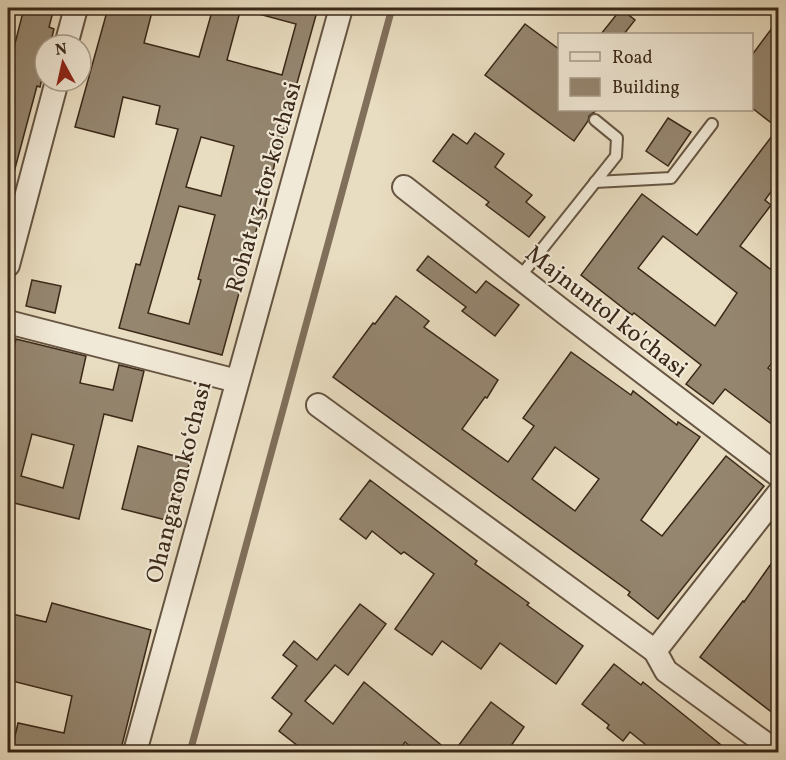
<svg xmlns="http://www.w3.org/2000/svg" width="786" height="760" font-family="Vollkorn,serif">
	<rect width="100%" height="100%" fill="#e9ddc1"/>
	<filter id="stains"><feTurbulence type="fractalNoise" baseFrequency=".00333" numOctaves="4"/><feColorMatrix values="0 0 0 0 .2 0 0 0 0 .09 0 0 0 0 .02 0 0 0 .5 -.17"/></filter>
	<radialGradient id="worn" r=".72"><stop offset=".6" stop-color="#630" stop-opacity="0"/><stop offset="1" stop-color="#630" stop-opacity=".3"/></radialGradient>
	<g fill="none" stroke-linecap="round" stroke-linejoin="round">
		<polyline stroke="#806f5b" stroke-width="7" points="190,752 392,8"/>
	</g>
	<g fill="#958670" stroke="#3a2818" stroke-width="1.5" fill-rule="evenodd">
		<polygon points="24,8 54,8 49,27 54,29 50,45 45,45 45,65 40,87 37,86 13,176 8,176 8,71"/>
		<path d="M108 8H153L144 43 199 57 213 8H241L227 60 282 75 296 24 255 13 256 8H318L275 162 261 224H258L222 355 119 328 136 264 140 265 178 129 156 124 160 106 123 97 114 137 75 127ZM201 137 234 146 221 196 186 187ZM179 206 215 215 198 279 201 280 189 324 148 313Z"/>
		<polygon points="621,9 635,20 624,34 601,34"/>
		<polygon points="778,20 778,128 752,108 752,55"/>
		<polygon points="525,24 560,50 560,110 597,110 589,116 588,121 574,141 485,75"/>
		<polygon points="668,118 691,132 668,166 646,151"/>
		<path d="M778 128V182L765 200 771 205 740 246 778 275V355L768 368 778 376V429L725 389 713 404 686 384 701 365 634 313 632 315 581 275 642 194 697 235ZM663 236 737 293 715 326 638 268Z"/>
		<polygon points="475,133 504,154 495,167 532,195 526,202 545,217 529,237 486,205 489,202 433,161 453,134 467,144"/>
		<polygon points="428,256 476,293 486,281 519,305 495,336 462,311 466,307 417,270"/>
		<polygon points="32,280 61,286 55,313 26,306"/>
		<path d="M396 296 429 321 424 327 498 380 487 398 485 397 462 429 508 462 534 426 523 418 571 352 631 395 633 391 677 425 678 422 700 437 641 520 662 536 726 456 764 486 658 619 628 595 630 592 333 377 373 323 375 324ZM555 447 599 479 575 511 532 479Z"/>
		<path d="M16 339 86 356 80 383 113 390 119 365 144 371 132 421 104 414 79 519 14 503V505L8 504V372ZM32 434 74 445 63 488 21 476Z"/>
		<polygon points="138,446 190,460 174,522 122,509"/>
		<polygon points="370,480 477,561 475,564 529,603 527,605 583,646 556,684 500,643 481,669 442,641 432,655 395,629 434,574 404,552 401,554 372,531 366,539 340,519"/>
		<polygon points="778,554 778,717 700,657 743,601 744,602"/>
		<polygon points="52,603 151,630 120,753 11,753 18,723 64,733 72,696 8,680 8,613 46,622"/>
		<polygon points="360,604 386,624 348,675 335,665 305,701 333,724 364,682 451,753 418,753 405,742 397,753 307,753 279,731 292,714 272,698 297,666 283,655 294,641 317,660"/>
		<polygon points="614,664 641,685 643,682 731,753 656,753 630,732 623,741 607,728 609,725 582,704"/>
		<polygon points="491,702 524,727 506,753 453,753"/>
	</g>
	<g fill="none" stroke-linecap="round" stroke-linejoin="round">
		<defs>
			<g id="service">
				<polyline points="595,182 671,178 712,124"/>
				<polyline points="519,278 616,156 617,138 595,120"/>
			</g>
			<g id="minor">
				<polyline points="66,45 76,8"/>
				<polyline points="404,187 565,313 778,475"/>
				<polyline points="8,265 57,81"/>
				<polyline points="8,322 237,381"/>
				<polyline points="318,405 655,651 666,671 777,752"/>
				<polyline points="655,651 778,494"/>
				<polyline points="135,752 341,8"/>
			</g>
		</defs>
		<use href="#service" stroke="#665542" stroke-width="14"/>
		<use href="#minor" stroke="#665542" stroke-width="26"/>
		<use href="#service" stroke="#f1e9d7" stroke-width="10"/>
		<use href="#minor" stroke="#f1e9d7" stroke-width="22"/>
	</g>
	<g text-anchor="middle" stroke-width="4.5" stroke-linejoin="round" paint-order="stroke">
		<g font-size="24" fill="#3a2818" stroke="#f1e9d7">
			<text transform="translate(263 187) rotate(-74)" y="8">Rohat 13-tor ko‘chasi</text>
			<text transform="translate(607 311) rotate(38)" y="8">Majnuntol ko'chasi</text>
			<text transform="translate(178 482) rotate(-76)" y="8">Ohangaron koʻchasi</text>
		</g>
	</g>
	<rect width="786" height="760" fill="none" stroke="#e9ddc1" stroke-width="30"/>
	<rect x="9" y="9" width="768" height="742" fill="none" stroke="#3a2818" stroke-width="3"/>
	<rect x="15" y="15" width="756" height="730" fill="none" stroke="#3a2818" stroke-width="1.5"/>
	<rect x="558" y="33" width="195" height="78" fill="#f1e9d7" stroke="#a89c8b" stroke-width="1.5"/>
	<rect x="570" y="52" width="30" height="9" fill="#f1e9d7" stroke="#a89c8b" stroke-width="1.5"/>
	<text x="612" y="63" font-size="18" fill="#3a2818">Road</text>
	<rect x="570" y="78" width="30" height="18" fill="#958670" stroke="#a89c8b" stroke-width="1.5"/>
	<text x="612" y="93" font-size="18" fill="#3a2818">Building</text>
	<g transform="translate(63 63) rotate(352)"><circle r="28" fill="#f1e9d7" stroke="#a89c8b" stroke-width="1.5"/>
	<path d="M0-4.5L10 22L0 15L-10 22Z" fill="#8f2418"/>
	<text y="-9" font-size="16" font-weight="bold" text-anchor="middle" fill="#3a2818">N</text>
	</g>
	<rect width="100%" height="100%" filter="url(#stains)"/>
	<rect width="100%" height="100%" fill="url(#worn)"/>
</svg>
